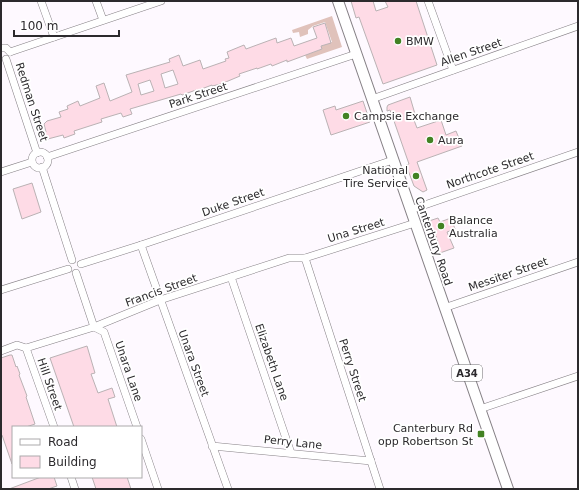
<svg xmlns="http://www.w3.org/2000/svg" width="579" height="490" font-family="'DejaVu Sans',sans-serif">
	<rect width="100%" height="100%" fill="#fef9ff"/>
	<polygon fill="#e0c2bb" points="332,16 342,47 307,59 305,55 322,49 321,46 332,42 325,22 313,26 308,30 308,34 300,37 299,32 293,33 292,30"/>
	<g fill="#fedbe6" stroke="#bab2b4" fill-rule="evenodd">
		<polygon points="351,1 373,1 376,11 388,7 385,1 416,1 437,65 383,84 359,17 356,18"/>
		<path d="M325 23 331 43 321 46 322 49 287 62V60L272 66 271 64 257 69V68L239 74 240 76 221 84 212 86V85L196 91V90L182 95 181 94 130 109 132 114 123 117 121 113 101 119 102 122 74 131 75 134 64 138 63 135 44 140 42 133 46 132 44 124 47 121 61 117 59 112 68 109 67 106 78 101 80 106 100 98 96 86 104 83 110 101 132 92 126 75 170 62 169 59 179 55 183 66 200 60 203 69 226 61 225 59 229 58 227 52 244 45 246 49 276 38 277 43 291 38 294 46 317 38 313 27ZM173 70 178 84 165 88 161 74ZM150 80 154 91 141 95 138 84Z"/>
		<polygon points="410,97 415,114 412,115 417,128 441,120 446,135 456,131 462,146 417,162 427,190 423,192 414,186 406,165 409,164 394,121 390,110 387,111 387,107 388,105"/>
		<polygon points="363,101 370,122 331,135 323,110 335,106 336,110"/>
		<polygon points="32,183 41,212 22,219 13,189"/>
		<polygon points="438,218 440,222 451,218 455,229 447,232 454,248 437,254 435,248 439,247 436,236 431,238 426,222"/>
		<polygon points="87,346 95,373 91,374 98,393 112,388 115,397 108,399 117,427 74,427 50,358"/>
		<polygon points="10,355 12,355 16,367 17,366 20,374 19,375 27,396 26,397 35,424 26,427 13,427 12,464 2,435 1,436 1,358"/>
		<polygon points="41,477 54,477 57,486 48,489 9,489"/>
		<polygon points="92,477 127,477 131,489 96,489"/>
	</g>
	<g fill="none" stroke-linecap="round" stroke-linejoin="round">
		<defs>
			<g id="minor">
				<polyline points="41,1 54,37"/>
				<polyline points="96,1 103,20"/>
				<polyline points="428,1 453,70"/>
				<polyline points="1,48 6,48 10,52"/>
				<polyline points="10,52 161,1"/>
				<polyline points="6,59 37,153"/>
				<polyline points="372,99 578,26"/>
				<circle cx="40" cy="160" r="8"/>
				<polyline points="47,157 356,54"/>
				<polyline points="42,167 72,260"/>
				<polyline points="1,172 32,162"/>
				<polyline points="410,210 578,152"/>
				<polyline points="141,245 228,489"/>
				<polyline points="305,258 380,489"/>
				<polyline points="81,264 141,245 393,160"/>
				<polyline points="76,273 94,327"/>
				<polyline points="231,277 291,453"/>
				<polyline points="1,290 68,269"/>
				<polyline points="444,308 578,262"/>
				<polyline points="94,327 104,332 137,427"/>
				<polyline points="26,348 94,327 160,300 289,258 305,258 415,223"/>
				<polyline points="26,348 54,427"/>
				<polyline points="1,351 17,345 26,348"/>
				<polyline points="480,409 578,376"/>
				<polyline points="141,439 158,489"/>
				<polyline points="212,446 371,461"/>
				<polyline points="71,477 75,489"/>
			</g>
			<polyline id="highway" points="338,1 508,489"/>
		</defs>
		<use href="#minor" stroke="#868186" stroke-width="8"/>
		<use href="#highway" stroke="#868186" stroke-width="12"/>
		<use href="#minor" stroke="#fff" stroke-width="7"/>
		<use href="#highway" stroke="#fff" stroke-width="10"/>
	</g>
	<g fill="#428223" stroke="#fff" stroke-width="1.5">
		<circle cx="398" cy="41" r="4"/>
		<circle cx="346" cy="116" r="4"/>
		<circle cx="430" cy="140" r="4"/>
		<circle cx="416" cy="176" r="4"/>
		<circle cx="441" cy="226" r="4"/>
		<rect x="477" y="430" width="8" height="8" rx="2"/>
	</g>
	<g text-anchor="middle" stroke-width="3.5" stroke-linejoin="round" paint-order="stroke">
		<rect fill="#fff" stroke="#6b6a6c" stroke-width="1" x="452" y="365" width="30" height="16" rx="3"/>
		<g font-size="10" font-weight="bold" fill="#2c2a2d">
			<text x="467" y="377">A34</text>
		</g>
		<g font-size="11" fill="#2c2a2d" stroke="#fff" text-anchor="start">
			<text x="406" y="45">BMW</text>
			<text x="354" y="120">Campsie Exchange</text>
			<text x="438" y="144">Aura</text>
			<text x="408" y="174" text-anchor="end">National<tspan x="408" dy="13">Tire Service</tspan></text>
			<text x="449" y="224">Balance<tspan x="449" dy="13">Australia</tspan></text>
			<text x="473" y="432" text-anchor="end">Canterbury Rd<tspan x="473" dy="13">opp Robertson St</tspan></text>
		</g>
		<g font-size="11" fill="#2c2a2d" stroke="#fff">
			<text transform="translate(471 52) rotate(-19)" y="4">Allen Street</text>
			<text transform="translate(198 95) rotate(-18)" y="4">Park Street</text>
			<text transform="translate(32 102) rotate(72)" y="4">Redman Street</text>
			<text transform="translate(490 170) rotate(-19)" y="4">Northcote Street</text>
			<text transform="translate(233 202) rotate(-19)" y="4">Duke Street</text>
			<text transform="translate(356 230) rotate(-17)" y="4">Una Street</text>
			<text transform="translate(434 241) rotate(71)" y="4">Canterbury Road</text>
			<text transform="translate(508 274) rotate(-19)" y="4">Messiter Street</text>
			<text transform="translate(161 290) rotate(-20)" y="4">Francis Street</text>
			<text transform="translate(272 362) rotate(71)" y="4">Elizabeth Lane</text>
			<text transform="translate(194 363) rotate(70)" y="4">Unara Street</text>
			<text transform="translate(353 370) rotate(72)" y="4">Perry Street</text>
			<text transform="translate(129 371) rotate(71)" y="4">Unara Lane</text>
			<text transform="translate(50 384) rotate(71)" y="4">Hill Street</text>
			<text transform="translate(293 442) rotate(6)" y="4">Perry Lane</text>
		</g>
	</g>
	<rect width="579" height="490" fill="none" stroke="#2c2a2d" stroke-width="4"/>
	<rect x="12" y="426" width="130" height="52" fill="#ffffff" stroke="#abaaab"/>
	<rect x="20" y="439" width="20" height="6" fill="#ffffff" stroke="#abaaab"/>
	<text x="48" y="446" font-size="12" fill="#2c2a2d">Road</text>
	<rect x="20" y="456" width="20" height="12" fill="#fedbe6" stroke="#abaaab"/>
	<text x="48" y="466" font-size="12" fill="#2c2a2d">Building</text>
	<path d="M14 30v6h105v-6" fill="none" stroke="#2c2a2d" stroke-width="2"/>
	<text x="20" y="30" font-size="12" fill="#2c2a2d" stroke="#ffffff" stroke-width="3" paint-order="stroke">100 m</text>
</svg>
